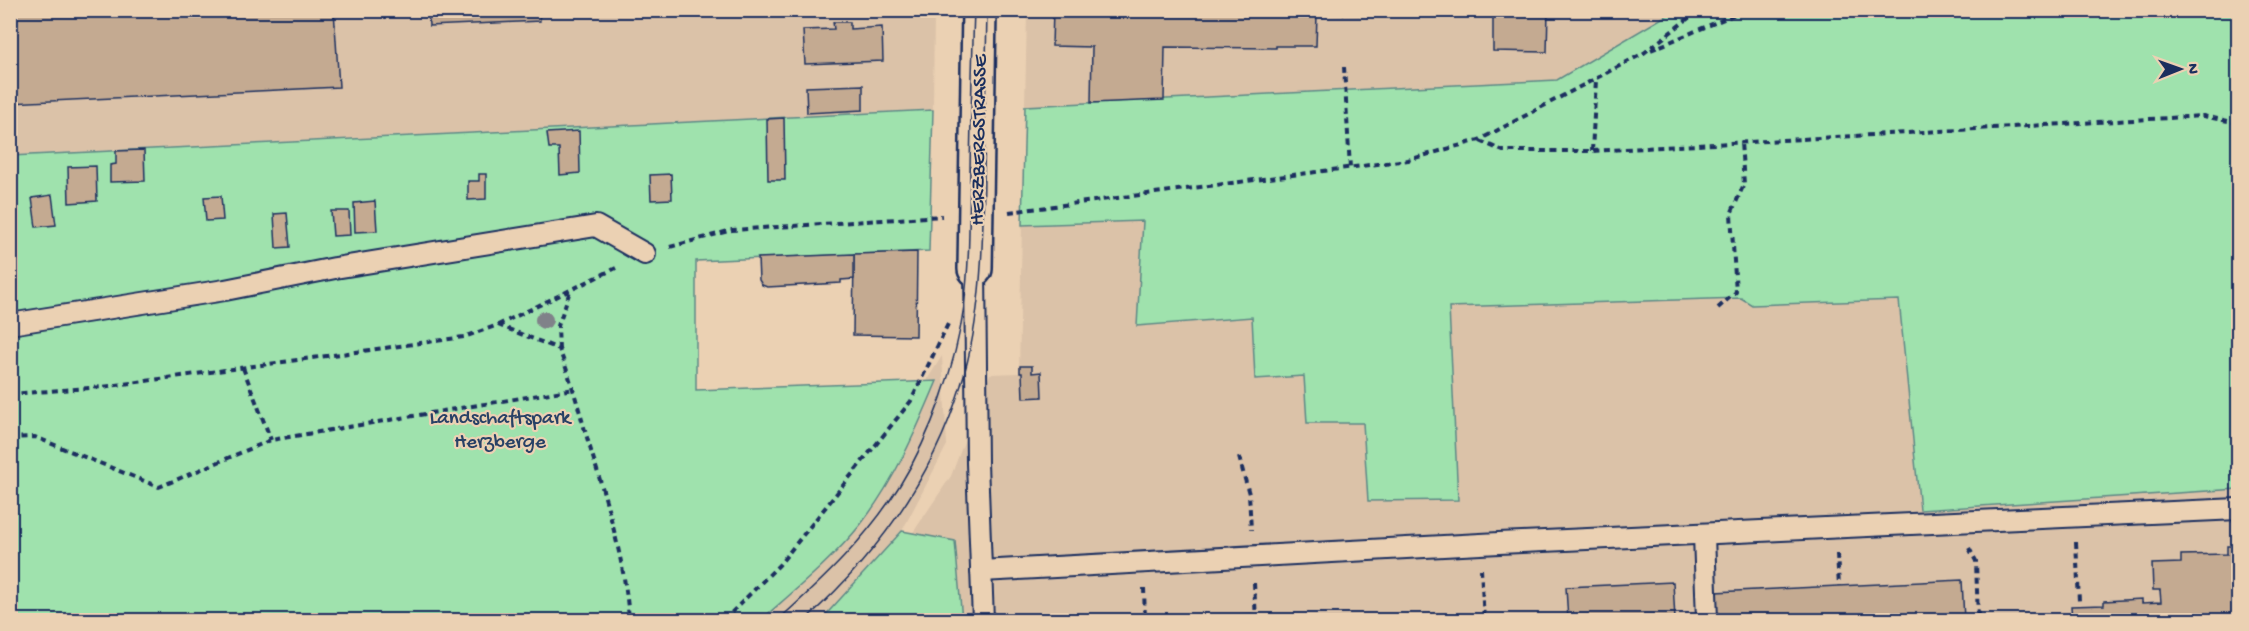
<svg xmlns="http://www.w3.org/2000/svg" width="2249" height="631" font-family="'Gochi Hand',sans-serif">
	<rect width="100%" height="100%" fill="#ebd1b3"/>
	<filter id="ink" filterUnits="userSpaceOnUse"><feTurbulence type="fractalNoise" baseFrequency=".0167" numOctaves="2"/><feDisplacementMap in="SourceGraphic" scale="12" xChannelSelector="R" yChannelSelector="G"/><feConvolveMatrix kernelMatrix="1 2 1 2 8 2 1 2 1" color-interpolation-filters="sRGB"/></filter>
	<g filter="url(#ink)">
		<g fill="#dbc2a8">
			<polygon points="10,11 934,11 933,110 11,155"/>
			<polygon points="1027,11 1674,11 1557,80 1025,106"/>
			<polygon points="1144,221 2238,321 2238,620 836,620 900,552 951,476 990,374 1019,373 1022,225"/>
			<polygon points="942,356 947,445 902,531 821,620 761,620 826,561 936,381 927,380"/>
		</g>
		<g fill="#9fe2ad" stroke="#5d8886" stroke-width="1.5">
			<polygon points="1674,11 2238,11 2238,489 1920,510 1899,300 1752,305 1741,298 1449,307 1458,500 1368,501 1363,423 1307,423 1304,376 1255,379 1252,317 1137,326 1143,221 1022,225 1025,106 1557,80"/>
			<path d="M933 110 929 251 696 261V390L937 381C916 431 894 482 861 524 832 560 795 590 761 620H11L10 156Z"/>
			<polygon points="902,531 955,541 962,620 821,620"/>
		</g>
		<g fill="#c4aa91" stroke="#1b2f5e" stroke-width="1.5">
			<polygon points="10,10 334,10 339,87 10,103"/>
			<polygon points="428,10 539,10 540,21 429,26"/>
			<polygon points="1053,10 1548,10 1547,52 1493,51 1493,17 1317,14 1316,46 1276,46 1276,48 1165,47 1164,100 1091,103 1092,47 1052,46"/>
			<polygon points="833,22 850,22 850,29 882,27 883,61 805,64 803,30 834,29"/>
			<polygon points="863,85 863,110 807,113 806,87"/>
			<polygon points="784,118 785,180 768,180 767,119"/>
			<polygon points="579,131 580,173 560,175 559,148 549,148 547,133"/>
			<polygon points="144,150 145,181 110,182 110,165 116,164 116,151"/>
			<polygon points="96,166 97,201 69,203 68,167"/>
			<polygon points="479,174 486,174 486,199 468,200 468,181 479,181"/>
			<polygon points="671,174 672,199 651,200 650,175"/>
			<polygon points="52,195 56,225 36,227 32,198"/>
			<polygon points="221,196 223,220 206,221 204,197"/>
			<polygon points="375,201 377,231 355,232 354,203"/>
			<polygon points="331,211 349,211 350,235 333,236"/>
			<polygon points="287,213 290,247 276,248 274,214"/>
			<polygon points="917,252 916,336 853,335 854,254"/>
			<polygon points="854,254 854,279 841,280 841,283 767,287 762,285 759,280 758,258"/>
			<polygon points="1020,366 1032,366 1032,373 1041,372 1042,397 1023,398 1022,373 1020,373"/>
			<polygon points="2227,546 2238,546 2238,620 2072,620 2071,606 2104,605 2104,601 2142,599 2142,603 2161,602 2160,590 2153,590 2152,564 2181,563 2181,555 2227,554"/>
			<polygon points="1962,580 1964,620 1717,620 1715,592"/>
			<polygon points="1673,582 1675,620 1568,620 1566,587"/>
			<polygon points="1252,614 1252,620 1156,620 1156,619"/>
		</g>
		<g fill="none" stroke-linecap="round" stroke-linejoin="round">
			<defs>
				<g id="lane">
					<polyline points="975,269 977,463 983,620"/>
					<polyline points="10,324 225,290 335,268 596,226 645,254"/>
					<polyline points="1704,535 1707,620"/>
					<polyline points="981,571 1499,543 2238,509"/>
				</g>
				<polyline id="street" points="975,269 979,10"/>
			</defs>
			<use href="#lane" stroke="#1b2f5e" stroke-width="24"/>
			<use href="#street" stroke="#1b2f5e" stroke-width="38"/>
			<g stroke="#1b2f5e" stroke-width="4" stroke-dasharray="6 4.5" stroke-linecap="butt">
				<polyline points="1651,50 1745,10"/>
				<polyline points="1344,67 1350,168"/>
				<polyline points="1480,141 1503,151 1592,151 2203,116 2238,123"/>
				<polyline points="1592,151 1596,80"/>
				<polyline points="1009,212 1408,160 1479,140 1644,53 1699,10"/>
				<polyline points="670,247 732,230 942,216"/>
				<polyline points="1718,308 1736,292 1731,214 1744,184 1741,142"/>
				<polyline points="498,325 616,268"/>
				<polyline points="559,349 558,326 570,291"/>
				<polyline points="243,368 271,440"/>
				<path d="M10 394 102 387 464 337 498 325 559 349C571 379 579 410 588 441 606 499 625 560 629 620"/>
				<polyline points="10,438 35,437 159,487 271,440 574,389"/>
				<polyline points="1239,457 1249,494 1251,530"/>
				<polyline points="2076,542 2079,601"/>
				<polyline points="1969,548 1976,561 1978,620"/>
				<polyline points="1837,554 1839,586"/>
				<polyline points="1481,569 1484,620"/>
				<polyline points="1254,583 1256,620"/>
				<polyline points="1144,588 1145,620"/>
				<polyline points="724,620 779,565 911,401 948,324"/>
			</g>
			<use href="#lane" stroke="#ebd1b3" stroke-width="20"/>
			<use href="#street" stroke="#ebd1b3" stroke-width="33"/>
			<g stroke="#1b2f5e" stroke-width="1.5">
				<path d="M778 620C824 579 867 538 900 485 931 435 956 365 964 306 970 261 969 216 970 170 971 117 972 64 974 10"/>
				<path d="M805 620C876 556 933 477 961 385 982 317 983 244 984 174 985 119 986 65 987 10"/>
			</g>
		</g>
		<circle fill="#808289" cx="544" cy="320" r="9"/>
	</g>
	<g text-anchor="middle" stroke-width="4.5" stroke-linejoin="round" paint-order="stroke">
		<g font-size="21" fill="#1b2f5e" stroke="#ebd1b3">
			<text transform="translate(977 140) rotate(-89)" y="7">HERZBERGSTRASSE</text>
		</g>
		<g font-size="21" fill="#284166" stroke="#ebd1b3">
			<text x="500" y="423">Landschaftspark<tspan x="500" dy="24">Herzberge</tspan></text>
		</g>
	</g>
	<rect width="2249" height="631" fill="none" stroke="#ebd1b3" stroke-width="36"/>
	<rect x="18" y="18" width="2213" height="595" fill="none" stroke="#1b2f5e" stroke-width="2" filter="url(#ink)"/>
	<g transform="translate(2180 69) rotate(89)" stroke="#ebd1b3" stroke-width="4.5" paint-order="stroke">
	<path d="M0-4.5L10 22L0 15L-10 22Z" fill="#1b2f5e"/>
	<text y="-9" font-size="16" font-weight="bold" text-anchor="middle" fill="#1b2f5e">N</text>
	</g>
</svg>
